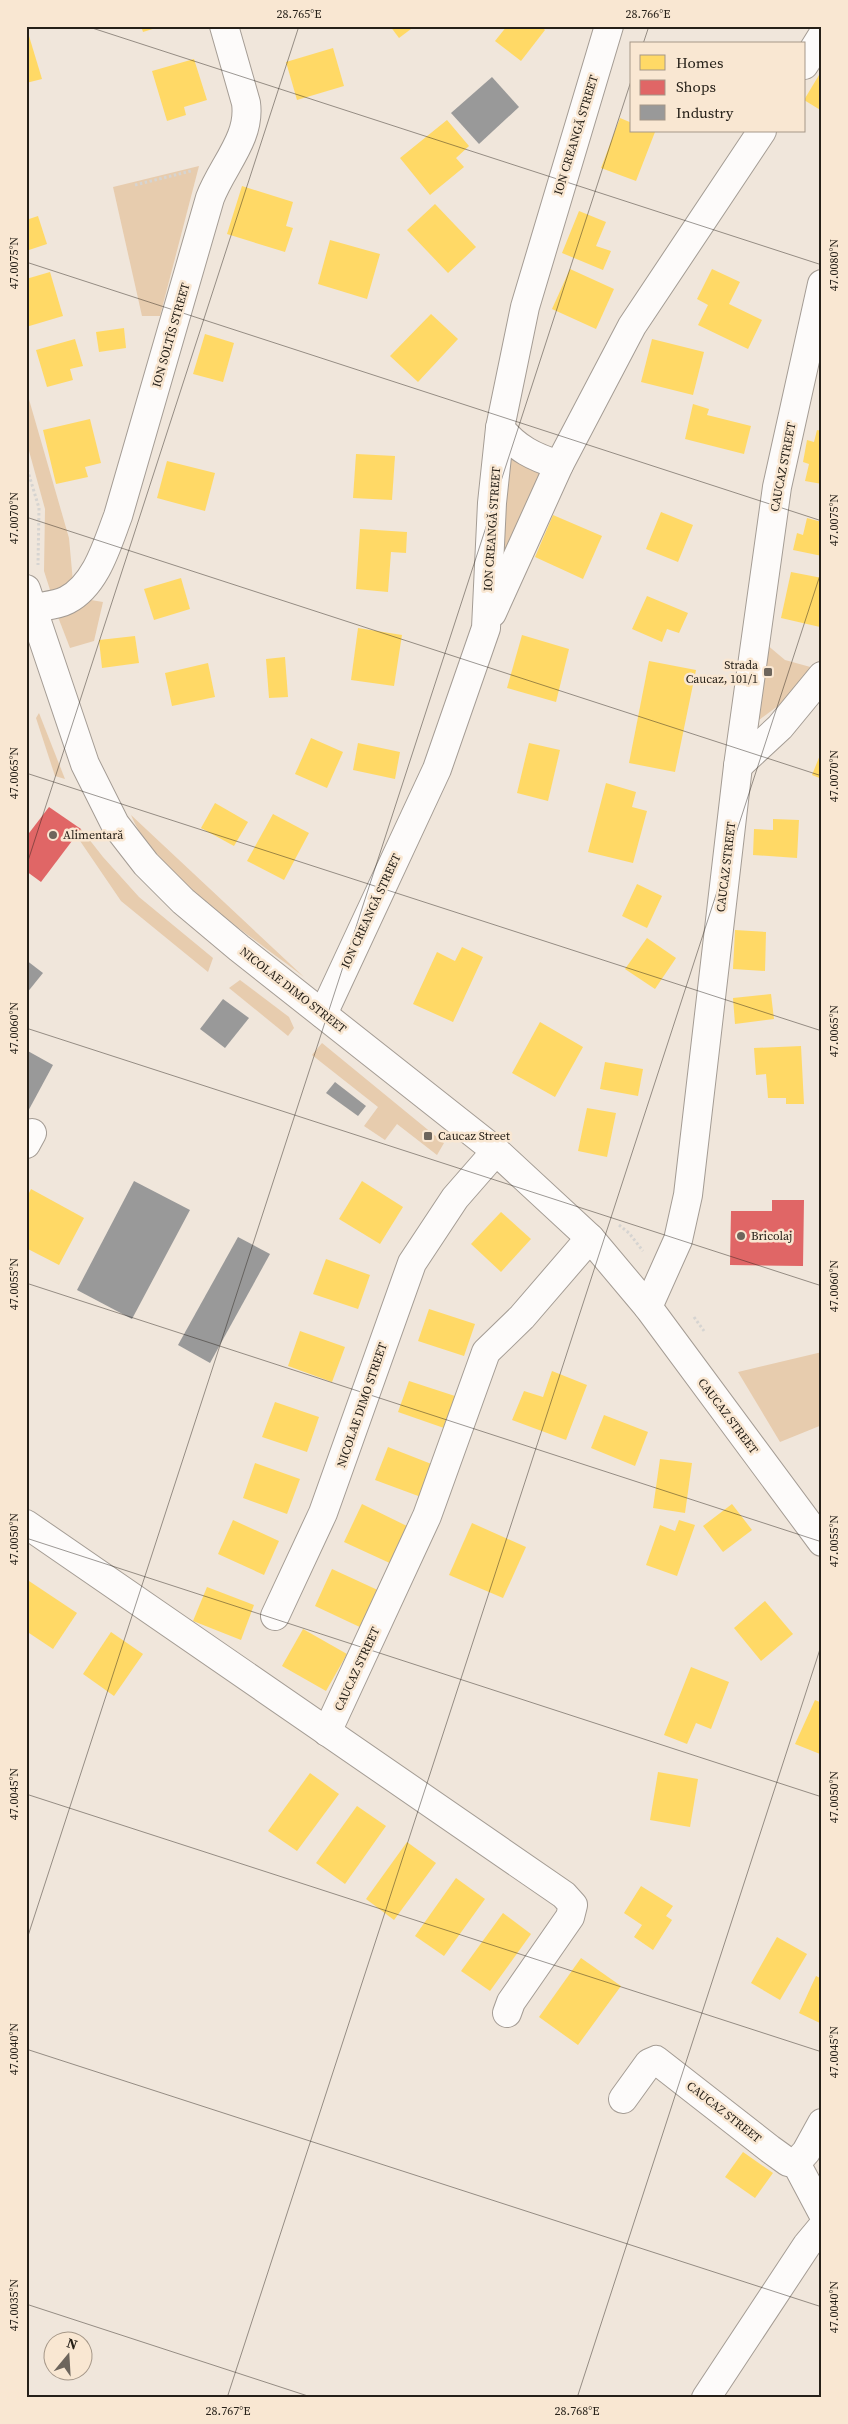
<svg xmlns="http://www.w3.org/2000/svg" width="848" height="2424" font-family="'Source Serif 4',serif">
	<rect width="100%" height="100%" fill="#f0e6db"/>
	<g fill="#e7ccae">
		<polygon points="199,166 160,316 142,316 113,187"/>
		<polygon points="26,389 69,538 73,582 51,593 44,571 45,509 26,440"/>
		<polygon points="506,452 546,472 496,588"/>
		<polygon points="79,598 103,602 94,641 70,648 58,617"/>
		<polygon points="766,644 785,660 814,668 782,703 755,723"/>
		<polygon points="39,713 65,779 55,776 36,718"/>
		<path d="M131 815 304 977C256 940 153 871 131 815Z"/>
		<polygon points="81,829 103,857 139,897 213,958 208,972 121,901 76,835"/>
		<polygon points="240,980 289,1017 294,1028 288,1036 229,988"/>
		<polygon points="322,1043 444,1143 437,1155 397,1124 385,1140 364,1126 378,1107 312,1055"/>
		<polygon points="822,1352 822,1425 780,1442 738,1372"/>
	</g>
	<g fill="#ffd966">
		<polygon points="26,26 42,79 26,83"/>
		<polygon points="141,26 158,26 159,27 143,32"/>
		<polygon points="390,26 415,26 399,38"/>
		<polygon points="507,26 540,26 545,30 521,61 495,41"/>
		<polygon points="333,48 344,86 297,100 286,62"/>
		<polygon points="194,59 207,100 184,107 186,115 167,121 152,71"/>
		<polygon points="822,70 822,111 804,100"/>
		<polygon points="620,118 632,123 632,131 655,132 636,181 601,168"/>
		<polygon points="447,120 469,146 456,158 464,167 430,195 400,158"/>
		<polygon points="242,186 293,202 286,226 293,228 285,252 227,234"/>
		<polygon points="435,204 476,247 448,273 407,230"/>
		<polygon points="579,211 606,222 596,246 611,251 603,270 562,253"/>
		<polygon points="38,216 47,244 26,251 26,220"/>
		<polygon points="330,240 380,254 367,299 318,284"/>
		<polygon points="570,269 614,289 596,329 552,309"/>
		<polygon points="712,269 740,282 729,304 762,320 748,349 698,325 708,305 697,299"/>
		<polygon points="50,272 63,316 26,327 26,279"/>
		<polygon points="431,314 458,339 418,382 390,356"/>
		<polygon points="124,328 126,348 99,352 96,332"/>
		<polygon points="205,334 234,343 223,382 193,374"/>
		<polygon points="75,339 83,366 70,369 73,380 47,387 36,350"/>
		<polygon points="652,339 704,352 693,395 641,382"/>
		<polygon points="693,404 709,409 707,415 751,426 744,454 685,439"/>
		<polygon points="90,419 101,463 85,467 88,477 56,484 43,430"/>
		<polygon points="817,430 822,431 822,484 805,481 809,464 803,462 807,440 814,442"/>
		<polygon points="356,454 395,456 392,500 353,498"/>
		<polygon points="167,461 215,473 205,511 157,498"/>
		<polygon points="661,512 693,525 678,562 646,549"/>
		<polygon points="553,515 602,536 583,579 535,557"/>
		<polygon points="807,518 822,522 822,556 793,550 797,533 803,535"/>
		<polygon points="360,529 407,532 406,553 391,552 388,592 356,589"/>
		<polygon points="791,572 822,578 820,627 781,618"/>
		<polygon points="181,578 190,609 154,620 144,589"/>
		<polygon points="647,596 688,613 679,633 667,629 662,642 632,629"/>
		<polygon points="358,628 402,635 394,686 351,680"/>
		<polygon points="522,635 569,649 556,702 507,688"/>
		<polygon points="135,636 139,663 102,668 99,640"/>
		<polygon points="285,657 288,697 269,698 266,659"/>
		<polygon points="649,661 696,670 675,772 629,763"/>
		<polygon points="208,663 215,697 172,706 165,673"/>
		<polygon points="311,738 343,752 327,788 295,774"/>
		<polygon points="358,743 400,752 395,779 353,770"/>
		<polygon points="529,743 560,750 548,801 517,793"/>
		<polygon points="822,750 822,779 812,775"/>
		<polygon points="606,783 636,792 632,807 647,811 633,863 588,852"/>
		<polygon points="215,803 248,822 234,846 201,828"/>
		<polygon points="273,814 309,833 284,880 247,861"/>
		<polygon points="773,819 799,820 797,858 753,855 754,829 773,830"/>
		<polygon points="637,884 662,896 647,928 622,916"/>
		<polygon points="735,930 766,932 765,971 733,969"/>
		<polygon points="647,938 676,958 655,989 625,969"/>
		<polygon points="462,947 483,957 453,1022 413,1004 437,952 455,961"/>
		<polygon points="771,994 774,1019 735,1024 733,998"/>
		<polygon points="540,1022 583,1047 555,1097 512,1073"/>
		<polygon points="801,1046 804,1104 786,1104 786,1098 768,1098 766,1074 756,1075 754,1048"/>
		<polygon points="605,1062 643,1069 638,1096 600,1089"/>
		<polygon points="587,1108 616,1113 607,1157 578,1151"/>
		<polygon points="362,1181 403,1207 380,1244 339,1219"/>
		<polygon points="31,1189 84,1218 59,1265 26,1248 26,1199"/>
		<polygon points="501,1212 531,1239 501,1272 471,1244"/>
		<polygon points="326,1259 370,1275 358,1309 313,1294"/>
		<polygon points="429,1309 475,1324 464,1356 418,1341"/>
		<polygon points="300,1331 345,1347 332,1382 288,1366"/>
		<polygon points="552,1371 587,1385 566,1440 512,1420 524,1391 543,1397"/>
		<polygon points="409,1381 455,1396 444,1428 398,1412"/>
		<polygon points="275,1402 319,1417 307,1452 262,1437"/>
		<polygon points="604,1415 648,1432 635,1466 591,1448"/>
		<polygon points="388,1447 434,1465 421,1497 375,1480"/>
		<polygon points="660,1459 692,1463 685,1513 653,1508"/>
		<polygon points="255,1463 300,1479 287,1514 243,1498"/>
		<polygon points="362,1504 411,1528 394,1565 344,1542"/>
		<polygon points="732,1504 752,1530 723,1552 703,1526"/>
		<polygon points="233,1520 279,1541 264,1575 218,1554"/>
		<polygon points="679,1520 695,1525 677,1576 646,1565 660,1525 675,1531"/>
		<polygon points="472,1523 526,1547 503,1598 449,1575"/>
		<polygon points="332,1569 382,1592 364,1629 315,1606"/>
		<polygon points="26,1579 77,1613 53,1649 26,1631"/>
		<polygon points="207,1587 254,1605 241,1640 193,1621"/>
		<polygon points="765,1601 793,1634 761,1661 734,1628"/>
		<polygon points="303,1629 347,1654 326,1691 282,1666"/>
		<polygon points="111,1632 143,1654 114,1696 83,1674"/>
		<polygon points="691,1667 729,1682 711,1729 696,1723 687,1744 664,1735"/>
		<polygon points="815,1700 822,1703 822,1750 820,1754 795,1744"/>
		<polygon points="658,1772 698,1779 690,1827 650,1820"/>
		<polygon points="310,1773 339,1794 297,1851 268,1831"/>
		<polygon points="357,1806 386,1826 345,1884 316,1863"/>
		<polygon points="407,1842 436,1863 394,1920 366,1899"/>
		<polygon points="456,1878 485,1899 444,1956 415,1936"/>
		<polygon points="641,1886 673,1906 666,1916 672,1920 653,1950 634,1937 642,1925 624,1913"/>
		<polygon points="503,1913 531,1934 490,1991 461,1971"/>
		<polygon points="777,1937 807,1954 780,2000 751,1983"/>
		<polygon points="581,1958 621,1986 578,2045 539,2017"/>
		<polygon points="816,1976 822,1979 822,2024 799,2013"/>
		<polygon points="743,2152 773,2173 755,2198 725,2177"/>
	</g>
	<g fill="#e06666">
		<polygon points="49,807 81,829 41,882 26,871 26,837"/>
		<polygon points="772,1200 804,1200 803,1266 730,1265 731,1211 772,1211"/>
	</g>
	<g fill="#999">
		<polygon points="492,77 519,107 479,144 451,113"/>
		<polygon points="26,960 43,973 26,994"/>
		<polygon points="223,999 249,1018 225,1048 200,1029"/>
		<polygon points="26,1050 53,1065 26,1115"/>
		<polygon points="335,1082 366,1106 358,1116 326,1093"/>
		<polygon points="134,1181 190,1210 132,1319 77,1290"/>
		<polygon points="238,1237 270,1254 210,1363 178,1345"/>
	</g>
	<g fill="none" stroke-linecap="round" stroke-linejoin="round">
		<defs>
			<g id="minor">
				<polyline points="804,65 822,36"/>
				<path d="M500 428C517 449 534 457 559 465"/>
				<polyline points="26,589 85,764 115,824 146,864 183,901 239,948 496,1151 590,1238 648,1307 822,1542"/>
				<path d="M26 610C39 606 56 606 67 600 96 585 107 545 118 516L210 198C222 166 251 138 246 103L224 26"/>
				<polyline points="492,613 559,465 632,326 762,131"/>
				<polyline points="738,766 780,727 822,676"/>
				<polyline points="323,1014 437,769 486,628 492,503 500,428 525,307 609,26"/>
				<polyline points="26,1144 32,1133"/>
				<polyline points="648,1307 678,1240 688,1195 738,766 777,487 822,284"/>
				<polyline points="26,1524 564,1895 573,1905 570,1917 511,2002 507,2013"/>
				<polyline points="275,1616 323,1513 412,1263 455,1198 496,1151"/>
				<polyline points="327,1732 427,1516 486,1352 522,1317 590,1238"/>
				<polyline points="623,2099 649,2063 656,2060 770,2149 788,2162 796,2163 806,2152 822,2123"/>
				<polyline points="796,2163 822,2212"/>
				<polyline points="706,2398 807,2245 822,2227"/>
			</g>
		</defs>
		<use href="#minor" stroke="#a49c94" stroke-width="30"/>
		<g stroke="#d6d4d1" stroke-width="3" stroke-dasharray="2.5 2.5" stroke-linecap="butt">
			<polyline points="135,185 191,171"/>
			<polyline points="26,465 39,508 38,565"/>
			<polyline points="619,1225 629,1233 643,1251"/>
			<polyline points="694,1317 704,1331"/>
		</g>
		<use href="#minor" stroke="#fdfbfa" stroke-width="28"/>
	</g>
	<path fill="none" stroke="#262018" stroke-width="1" stroke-opacity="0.45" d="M86 26 822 265M643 44 649 26M26 262 822 521M26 517 822 776M26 773 822 1031M26 867 299 26M26 1028 822 1286M26 1283 822 1542M26 1538 822 1797M26 1794 822 2052M26 1942 632 78M26 2049 822 2307M26 2304 314 2398M227 2398 822 569M577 2398 822 1643"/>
	<g fill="#6d655c" stroke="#f9e7d2" stroke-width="2">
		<rect x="763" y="667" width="10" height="10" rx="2.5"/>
		<circle cx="53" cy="835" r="5"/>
		<rect x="423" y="1131" width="10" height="10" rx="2.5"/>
		<circle cx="741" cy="1236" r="5"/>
	</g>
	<g text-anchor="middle" stroke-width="5" stroke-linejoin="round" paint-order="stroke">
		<g font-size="12" fill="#262018" stroke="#f9e7d2">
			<text transform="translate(576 135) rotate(-73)" y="4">ION CREANGĂ STREET</text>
			<text transform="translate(171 335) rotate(-74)" y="4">ION SOLTÎS STREET</text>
			<text transform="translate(783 467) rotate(-79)" y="4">CAUCAZ STREET</text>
			<text transform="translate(492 529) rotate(-86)" y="4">ION CREANGĂ STREET</text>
			<text transform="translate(726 867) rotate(-83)" y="4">CAUCAZ STREET</text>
			<text transform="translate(371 911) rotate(-65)" y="4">ION CREANGĂ STREET</text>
			<text transform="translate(293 990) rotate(38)" y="4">NICOLAE DIMO STREET</text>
			<text transform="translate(362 1405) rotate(-71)" y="4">NICOLAE DIMO STREET</text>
			<text transform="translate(728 1416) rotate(53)" y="4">CAUCAZ STREET</text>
			<text transform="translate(357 1669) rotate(-65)" y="4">CAUCAZ STREET</text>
			<text transform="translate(724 2112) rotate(38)" y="4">CAUCAZ STREET</text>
		</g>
		<g font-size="12" fill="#262018" stroke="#f9e7d2" text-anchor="start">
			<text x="758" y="669" text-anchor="end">Strada<tspan x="758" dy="14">Caucaz, 101/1</tspan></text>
			<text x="63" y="839">Alimentară</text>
			<text x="438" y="1140">Caucaz Street</text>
			<text x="751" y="1240">Bricolaj</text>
		</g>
	</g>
	<rect width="848" height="2424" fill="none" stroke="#f9e7d2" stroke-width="55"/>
	<rect x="630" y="42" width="175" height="90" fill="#f9e7d2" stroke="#a59788"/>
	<rect x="640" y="55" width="25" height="15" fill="#ffd966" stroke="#a59788"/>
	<text x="676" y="68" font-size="15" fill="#262018">Homes</text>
	<rect x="640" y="80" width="25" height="15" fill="#e06666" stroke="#a59788"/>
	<text x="676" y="92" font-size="15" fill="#262018">Shops</text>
	<rect x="640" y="105" width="25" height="15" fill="#999999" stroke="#a59788"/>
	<text x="676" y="118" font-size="15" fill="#262018">Industry</text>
	<g transform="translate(68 2356) rotate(18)"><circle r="24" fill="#f9e7d2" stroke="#a59788"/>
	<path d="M0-4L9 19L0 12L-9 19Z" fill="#6d655c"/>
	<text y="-8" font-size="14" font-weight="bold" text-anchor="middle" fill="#262018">N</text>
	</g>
	<rect x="28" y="28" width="792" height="2368" fill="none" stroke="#262018" stroke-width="2"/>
	<g font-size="12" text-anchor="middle" fill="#262018">
		<text x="299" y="18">28.765°E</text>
		<text x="648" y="18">28.766°E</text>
		<text transform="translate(14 263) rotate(-90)" y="4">47.0075°N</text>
		<text transform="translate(834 265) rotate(-90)" y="4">47.0080°N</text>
		<text transform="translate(14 518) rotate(-90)" y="4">47.0070°N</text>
		<text transform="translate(834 520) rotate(-90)" y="4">47.0075°N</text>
		<text transform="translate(14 773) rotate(-90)" y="4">47.0065°N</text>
		<text transform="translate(834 776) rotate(-90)" y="4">47.0070°N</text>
		<text transform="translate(14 1028) rotate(-90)" y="4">47.0060°N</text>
		<text transform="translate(834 1031) rotate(-90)" y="4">47.0065°N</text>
		<text transform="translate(14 1284) rotate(-90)" y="4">47.0055°N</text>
		<text transform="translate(834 1286) rotate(-90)" y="4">47.0060°N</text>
		<text transform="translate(14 1539) rotate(-90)" y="4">47.0050°N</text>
		<text transform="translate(834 1541) rotate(-90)" y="4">47.0055°N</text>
		<text transform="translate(14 1794) rotate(-90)" y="4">47.0045°N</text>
		<text transform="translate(834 1797) rotate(-90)" y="4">47.0050°N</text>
		<text transform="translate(14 2049) rotate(-90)" y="4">47.0040°N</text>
		<text transform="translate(834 2052) rotate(-90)" y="4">47.0045°N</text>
		<text transform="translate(14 2305) rotate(-90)" y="4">47.0035°N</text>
		<text transform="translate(834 2307) rotate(-90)" y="4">47.0040°N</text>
		<text x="228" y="2415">28.767°E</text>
		<text x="577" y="2415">28.768°E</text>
	</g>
</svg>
